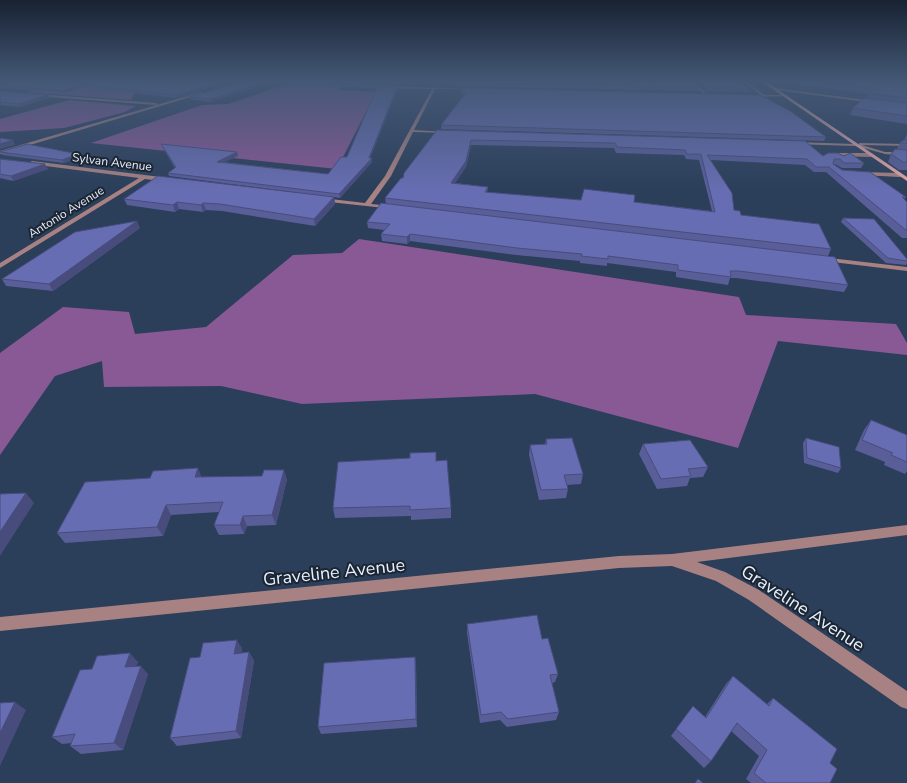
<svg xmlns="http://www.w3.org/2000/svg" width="907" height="783" font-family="'Nunito Sans',sans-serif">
	<rect width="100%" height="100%" fill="#2b3e5a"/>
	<g fill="#304669">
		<polygon points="687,81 754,81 770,93 768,94 699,93"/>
		<polygon points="771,81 907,81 907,105 789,88"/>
	</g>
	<g fill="#895996">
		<polygon points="87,81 190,81 136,88 131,100 24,92 80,85"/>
		<polygon points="297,81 348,81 338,90 376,92 337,169 91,143 202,105 228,104"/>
		<polygon points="69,100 136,106 125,112 64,128 0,132 0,119"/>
		<polygon points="359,239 739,297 746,315 896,324 907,343 907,355 778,341 738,448 535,394 302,404 221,386 104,387 102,361 55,376 0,455 0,353 63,307 129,312 135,334 206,327 293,255 342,253"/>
	</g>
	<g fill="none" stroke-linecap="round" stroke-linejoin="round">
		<g fill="#a88282" fill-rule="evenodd">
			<polygon points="696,81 698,81 698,84 708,96 706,96 695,85"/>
			<polygon points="743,81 746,81 766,96 763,97"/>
			<polygon points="859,143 907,144 907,146 862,145 885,152 907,152 907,156 885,154 853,145 855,144 859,145"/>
			<polygon points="834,153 871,153 874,155 871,157 836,156"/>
			<polygon points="859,172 900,173 903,175 900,177 861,175 858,173"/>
		</g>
		<g fill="#a88282" fill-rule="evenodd">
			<polygon points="381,86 474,89 435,89 414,130 449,132 447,133 413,132 391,176 371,204 392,206 395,208 394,209 320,201 319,200 322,198 365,203 385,176 432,89 382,88"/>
			<polygon points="201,92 204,93 0,154 0,151"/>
			<polygon points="36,94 156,103 158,104 156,105 35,96"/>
			<polygon points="749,95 786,95 788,96 748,97"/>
			<polygon points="794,142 855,144 857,145 855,146 792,144"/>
			<polygon points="32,161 169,178 172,180 169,182 145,179 0,268 0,263 139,178 30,164 29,163"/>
			<polygon points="821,257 907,267 907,271 824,261 820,259"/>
			<polygon points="907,525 907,535 697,562 725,572 759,590 907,691 907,709 901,707 749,600 716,581 672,566 619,568 0,631 0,617 619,556 672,554"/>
		</g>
		<polygon fill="#a88282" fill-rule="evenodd" points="775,88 874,101 876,102 874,103 776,90"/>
		<polygon fill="#e4a7a8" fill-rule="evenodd" points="761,81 765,81 907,177 907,181"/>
	</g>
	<g fill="#595e99" fill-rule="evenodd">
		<polygon points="0,81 151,81 151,82 234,81 176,98 83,87 63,93 0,88"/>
		<polygon points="243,81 401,81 399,85 381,86 382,87 397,90 370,158 372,158 372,162 340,198 334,197 335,204 315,226 222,211 206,210 203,212 179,209 175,212 127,205 124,199 301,193 169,176 168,173 175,168 163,148 161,144 237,152 238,156 224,162 328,174 347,157 377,88 264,84 211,102 190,99 189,97"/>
		<polygon points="446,81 694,81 700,87 699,91 453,86"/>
		<polygon points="699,81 735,81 749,88 748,92 707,91"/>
		<polygon points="786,81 907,81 907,124 850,115 853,108 867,98 869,94 785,82"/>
		<polygon points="460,88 826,137 824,141 441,129 441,125 464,95 460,91"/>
		<polygon points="0,91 49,98 21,107 0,105"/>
		<path d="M437 130 823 156H844L864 163 861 168H842L837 165 833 164 842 170 906 197 904 199 907 202V238H902L826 172H814L805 165 711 160 734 210 741 215 831 249 828 256 848 285 844 292 736 278H730L728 285 676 277V272L607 263V266L580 263V261L516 255 410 241 407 244 382 241 381 234 384 230 368 228 367 222 386 204 385 198 403 178ZM471 145 614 148 616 153 684 155 686 159 699 160 712 211 634 202 581 200 487 192 488 187 455 183 466 167Z"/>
		<polygon points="907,134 907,170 899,170 888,162 891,154 897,149 900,143 904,140"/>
		<polygon points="0,152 78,154 80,157 64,163 2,155"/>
		<polygon points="0,159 48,169 13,181 0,178"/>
		<polygon points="843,218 907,259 907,263 906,265 886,263 841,222"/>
		<polygon points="140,228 53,291 6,286 2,279"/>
		<polygon points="871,420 907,435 907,471 905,474 884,465 885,462 855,450 864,430"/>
		<polygon points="806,438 841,468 838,473 804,463 803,443"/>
		<polygon points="546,439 583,474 581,484 567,485 568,489 566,498 539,500 529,455 530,445 545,444"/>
		<polygon points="643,444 708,467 703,477 690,478 687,486 657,489 639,454"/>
		<polygon points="436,461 451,508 451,518 411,520 411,516 335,518 333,508"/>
		<polygon points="202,477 287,479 276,525 247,526 244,534 219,535 214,525 219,512 171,515 163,536 65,543 57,533"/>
		<polygon points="467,624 542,639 558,674 555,682 552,683 559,712 556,720 507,727 500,720 480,723 467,633"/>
		<polygon points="242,648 241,653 249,652 254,661 241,738 177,746 170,738 200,657"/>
		<polygon points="415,657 416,665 417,727 321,734 318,727"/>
		<polygon points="138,662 136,666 148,674 123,750 81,754 70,746 72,743 62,744 52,737 92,669"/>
		<polygon points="733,676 767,704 773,698 830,763 830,783 751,783 746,779 759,756 731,731 711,761 704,768 671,736 693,706 705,717 726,684"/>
	</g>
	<g fill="#484c7d">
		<polygon points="225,81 234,81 176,98 175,95"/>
		<polygon points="401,81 399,85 379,86 379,83"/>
		<polygon points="264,82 264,84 211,102 211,99"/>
		<polygon points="82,84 83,87 63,93 62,91"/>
		<polygon points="397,87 397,90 369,161 372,158 372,162 340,198 339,194"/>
		<polygon points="48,95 49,98 21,107 19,104"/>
		<polygon points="13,140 15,145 0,149 0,144"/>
		<polygon points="471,140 471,145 466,167 451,188 451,183"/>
		<polygon points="237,152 238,156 218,165 217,162"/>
		<polygon points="78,154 80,157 64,163 62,160"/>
		<polygon points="45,164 48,169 13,181 11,176"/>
		<polygon points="334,197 335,204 315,226 314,219"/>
		<polygon points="177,202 179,209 175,212 173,205"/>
		<polygon points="203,203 206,210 203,212 201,205"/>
		<polygon points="137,221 140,228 53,291 49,284"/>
		<polygon points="410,234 410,241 407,244 407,237"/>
		<polygon points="198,468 202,478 195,477"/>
		<polygon points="284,470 287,479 276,525 272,515"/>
		<polygon points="26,493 34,503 0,556 0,532"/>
		<polygon points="166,505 171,515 163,536 157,527"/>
		<polygon points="243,516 247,526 244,534 240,525"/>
		<polygon points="237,640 242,648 240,662 234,654"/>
		<polygon points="249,652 254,661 241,738 236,731"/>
		<polygon points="130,653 138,662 133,675 125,667"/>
		<polygon points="415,657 416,665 417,727 416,719"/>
		<polygon points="141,666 148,674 123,750 114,743"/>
		<polygon points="15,702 26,710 0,766 0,733"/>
	</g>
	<g fill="#676db2" stroke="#484c7d" fill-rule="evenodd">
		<polygon points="0,81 150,81 150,82 155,81 225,81 175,95 82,84 62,91 0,85"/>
		<polygon points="243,81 400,81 399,82 379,83 382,87 397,87 369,158 372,158 339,194 168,173 176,167 161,144 237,152 217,162 328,174 341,157 347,157 378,85 264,82 211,99 189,97"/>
		<polygon points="451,81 694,81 700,87 453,82"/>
		<polygon points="703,81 735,81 749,88 708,87"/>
		<polygon points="820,81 907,81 907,98 869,93 874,88"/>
		<polygon points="460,88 760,95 790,111 826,137 441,125 466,93"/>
		<polygon points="0,91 48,95 19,104 0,102"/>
		<polygon points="864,98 907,103 907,116 853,108"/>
		<path d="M437 130 805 141 823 156 828 153H837L844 156 850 153 864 163H844L840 159H834L833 164 842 170 870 172 906 197H902L907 202V231L829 167H816L807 159 707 155 732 193 734 210 740 211 741 215 819 224 831 249 385 198 401 178H403L404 173ZM471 140 615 143 617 147 685 150 687 154H701L715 212 634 202 635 195 584 189 581 200 485 192 488 187 451 183 466 161Z"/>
		<polygon points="0,138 13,140 0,144"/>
		<polygon points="907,140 907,143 900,143 902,141"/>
		<polygon points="27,144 78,154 62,160 0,152"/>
		<polygon points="895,149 907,150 907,162 903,162 891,154"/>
		<polygon points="0,159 45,164 11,176 0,174"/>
		<polygon points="158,176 334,197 314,219 220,204 203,203 201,205 177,202 173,205 124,199"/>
		<polygon points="381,203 835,257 848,285 739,271 730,271 731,277 678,270 678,265 608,256 608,259 581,256 582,254 517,248 410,234 407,237 381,234 390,224 367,222"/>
		<polygon points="843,218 874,219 907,259 907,261 888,258"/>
		<polygon points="137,221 49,284 2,279 75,232"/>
		<polygon points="871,420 907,435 907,462 891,455 893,453 862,440"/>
		<polygon points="572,438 583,474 564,475 568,489 541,490 530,445 547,444 546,439"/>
		<polygon points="806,438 839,447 841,468 807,458"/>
		<polygon points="690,440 708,467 688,469 691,476 661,479 643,444"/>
		<polygon points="436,452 436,461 447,460 451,508 410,510 410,506 333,508 338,462 410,458 410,453"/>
		<polygon points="198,468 195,477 262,476 264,470 284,470 272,515 243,516 240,525 214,525 223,502 166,505 157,527 57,533 85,482 150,478 153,471"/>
		<polygon points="26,493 0,532 0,494"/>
		<polygon points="537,615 542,639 548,638 558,674 550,675 559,712 508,719 501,712 481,715 467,624"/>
		<polygon points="237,640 234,654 249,652 236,731 170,738 190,658 200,657 203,643"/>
		<polygon points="130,653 125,667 141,666 114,743 70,746 75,734 52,737 80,670 92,669 97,656"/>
		<polygon points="415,657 416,719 318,727 324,663"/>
		<polygon points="733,676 769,706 773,698 837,749 830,763 837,769 830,783 766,783 754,773 767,750 737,723 711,761 676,729 693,706 706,718"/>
		<polygon points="15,702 0,733 0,703"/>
		<polygon points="698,779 703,783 695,783"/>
	</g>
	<linearGradient id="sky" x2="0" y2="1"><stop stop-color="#182232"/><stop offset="0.43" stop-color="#445876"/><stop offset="1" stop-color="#445876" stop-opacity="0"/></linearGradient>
	<rect width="907" height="190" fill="url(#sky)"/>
	<g text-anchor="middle" stroke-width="4" stroke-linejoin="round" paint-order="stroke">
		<g font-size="12" fill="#e6f0ff" stroke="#1c2532">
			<text transform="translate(112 162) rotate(7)" y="4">Sylvan Avenue</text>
			<text transform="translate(66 212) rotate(-32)" y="4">Antonio Avenue</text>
		</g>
		<g font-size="18" fill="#e6f0ff" stroke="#1c2532">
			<text transform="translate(334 572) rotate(-6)" y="6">Graveline Avenue</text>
			<text transform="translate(803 608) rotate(33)" y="6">Graveline Avenue</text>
		</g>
	</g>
</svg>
